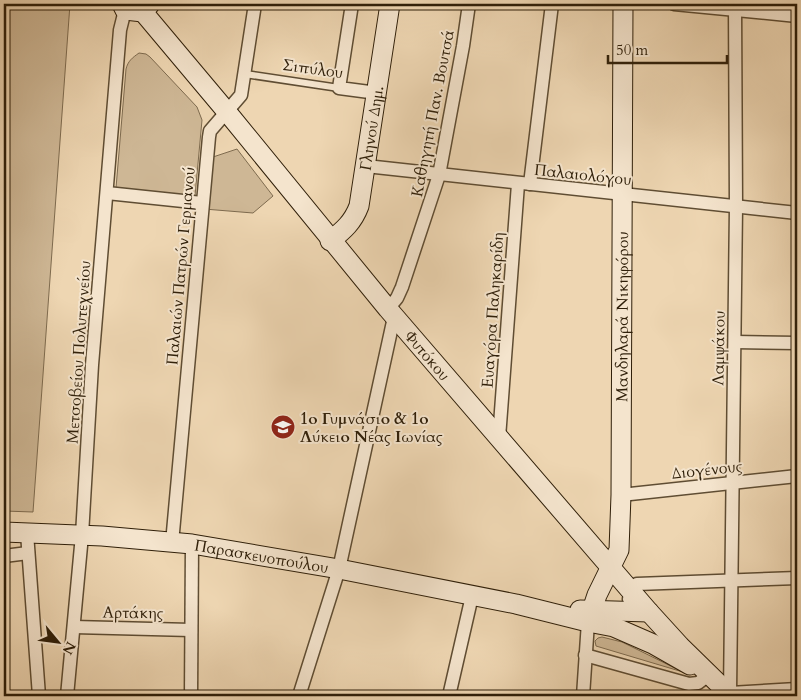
<svg xmlns="http://www.w3.org/2000/svg" width="801" height="700" font-family="Cardo,serif">
	<rect width="100%" height="100%" fill="#eed6b2"/>
	<filter id="stains"><feTurbulence type="fractalNoise" baseFrequency=".004" numOctaves="4"/><feColorMatrix values="0 0 0 0 .2 0 0 0 0 .09 0 0 0 0 .02 0 0 0 .5 -.17"/></filter>
	<radialGradient id="worn" r=".72"><stop offset=".6" stop-color="#630" stop-opacity="0"/><stop offset="1" stop-color="#630" stop-opacity=".3"/></radialGradient>
	<g fill="#ceb795" stroke="#7e6b4f">
		<polygon points="4,4 70,4 33,512 4,511"/>
		<path d="M139 53 146 54 150 57 197 107 202 120 195 196 116 188 126 69C128 61 132 58 139 53Z"/>
		<polygon points="237,149 273,196 253,213 204,209 210,158"/>
		<polygon points="602,637 622,642 683,672 596,646 595,641 598,638"/>
	</g>
	<g fill="none" stroke-linecap="round" stroke-linejoin="round">
		<defs>
			<polyline id="lane" points="245,74 339,88"/>
			<g id="street">
				<polyline points="352,4 339,88 377,93"/>
				<polyline points="674,4 797,16"/>
				<polyline points="735,4 736,207 730,693 797,689"/>
				<polyline points="366,166 797,213"/>
				<polyline points="530,184 552,4"/>
				<polyline points="107,193 202,203"/>
				<polyline points="388,309 397,298 402,287 439,175 463,46 469,4"/>
				<polyline points="735,342 797,343"/>
				<polyline points="499,438 518,184"/>
				<polyline points="621,495 797,476"/>
				<polyline points="27,533 39,696"/>
				<polyline points="172,543 209,137 210,131 241,95 255,4"/>
				<polyline points="4,556 28,553"/>
				<polyline points="629,599 637,584 797,578"/>
				<polyline points="74,627 191,630"/>
				<polyline points="585,655 689,684 698,683 706,677"/>
				<polyline points="67,696 82,535 92,365 120,30 125,10"/>
				<polyline points="191,696 192,544"/>
				<polyline points="299,696 339,569 394,317"/>
				<polyline points="449,696 472,596"/>
				<polyline points="583,696 588,622"/>
			</g>
			<g id="secondary">
				<polyline points="122,4 125,10 143,12 150,4"/>
				<path id="s1" d="M143 12 227 112 388 309 649 612 680 646 723 688"/>
				<path id="s2" d="M330 241C344 230 353 222 359 206L390 4"/>
				<path id="s3" d="M4 532 102 536 192 544 339 569 516 604 588 622 614 627 653 644 690 665"/>
				<polyline points="580,610 649,612"/>
				<path id="s4" d="M588 622 597 595 619 550 621 495 623 4"/>
			</g>
		</defs>
		<use href="#lane" stroke="#5f4d33" stroke-width="9"/>
		<use href="#street" stroke="#5f4d33" stroke-width="15"/>
		<use href="#secondary" stroke="#2f1f09" stroke-width="21"/>
		<use href="#lane" stroke="#f4e4cd" stroke-width="6"/>
		<use href="#street" stroke="#f4e4cd" stroke-width="12"/>
		<use href="#secondary" stroke="#f4e4cd" stroke-width="19"/>
	</g>
	<defs>
		<symbol id="school-disc" viewBox="-11 -11 22 22"><circle r="9.5" fill="#8f2418" stroke="#f4e4cd"/><path d="M0-5L7-2L0 1L-7-2ZM-4 1L0 2.5L4 1V4Q0 6-4 4Z" fill="#fff"/></symbol>
	</defs>
	<g fill-rule="evenodd">
		<use href="#school-disc" x="269" y="413" width="28" height="28"/>
	</g>
	<g text-anchor="middle" stroke-width="4" stroke-linejoin="round" paint-order="stroke">
		<g font-size="16" fill="#2f1f09" stroke="#f4e4cd">
			<text transform="translate(313 68) rotate(8)" y="6">Σιπύλου</text>
			<text transform="translate(432 113) rotate(-79)" y="6">Καθηγητή Παν. Βουτσά</text>
			<text dy="6" stroke="none"><textPath href="#s2" startOffset="125">Γληνού Δημ.</textPath></text>
			<text transform="translate(583 174) rotate(6)" y="6">Παλαιολόγου</text>
			<text transform="translate(180 266) rotate(-85)" y="6">Παλαιών Πατρών Γερμανού</text>
			<text transform="translate(492 310) rotate(-86)" y="6">Ευαγόρα Παληκαρίδη</text>
			<text dy="6" stroke="none"><textPath href="#s4" startOffset="312">Μανδηλαρά Νικηφόρου</textPath></text>
			<text transform="translate(718 348) rotate(-89)" y="6">Λαμψάκου</text>
			<text transform="translate(78 352) rotate(-86)" y="6">Μετσοβείου Πολυτεχνείου</text>
			<text dy="6" stroke="none"><textPath href="#s1" startOffset="446">Φυτόκου</textPath></text>
			<text transform="translate(707 469) rotate(-6)" y="6">Διογένους</text>
			<text dy="6" stroke="none"><textPath href="#s3" startOffset="259">Παρασκευοπούλου</textPath></text>
			<text transform="translate(133 612) rotate(1)" y="6">Αρτάκης</text>
		</g>
		<g font-size="16" font-weight="bold" fill="#2f1f09" stroke="#f4e4cd" text-anchor="start">
			<text x="300" y="424">1ο Γυμνάσιο &amp; 1ο<tspan x="300" dy="18">Λύκειο Νέας Ιωνίας</tspan></text>
		</g>
	</g>
	<rect width="801" height="700" fill="none" stroke="#eed6b2" stroke-width="20"/>
	<rect x="5" y="5" width="791" height="690" fill="none" stroke="#2f1f09" stroke-width="2.5"/>
	<rect x="10" y="10" width="781" height="680" fill="none" stroke="#2f1f09"/>
	<g transform="translate(58 642) rotate(119)" stroke="#f4e4cd" stroke-width="4" paint-order="stroke">
	<path d="M0-4L9 19L0 12L-9 19Z" fill="#2f1f09"/>
	<text y="-8" font-size="14" font-weight="bold" text-anchor="middle" fill="#2f1f09">N</text>
	</g>
	<path d="M608 55v8h119v-8" fill="none" stroke="#2f1f09" stroke-width="2.5"/>
	<text x="616" y="55" font-size="15" fill="#2f1f09" stroke="#f4e4cd" stroke-width="4" paint-order="stroke">50 m</text>
	<rect width="100%" height="100%" filter="url(#stains)"/>
	<rect width="100%" height="100%" fill="url(#worn)"/>
</svg>
